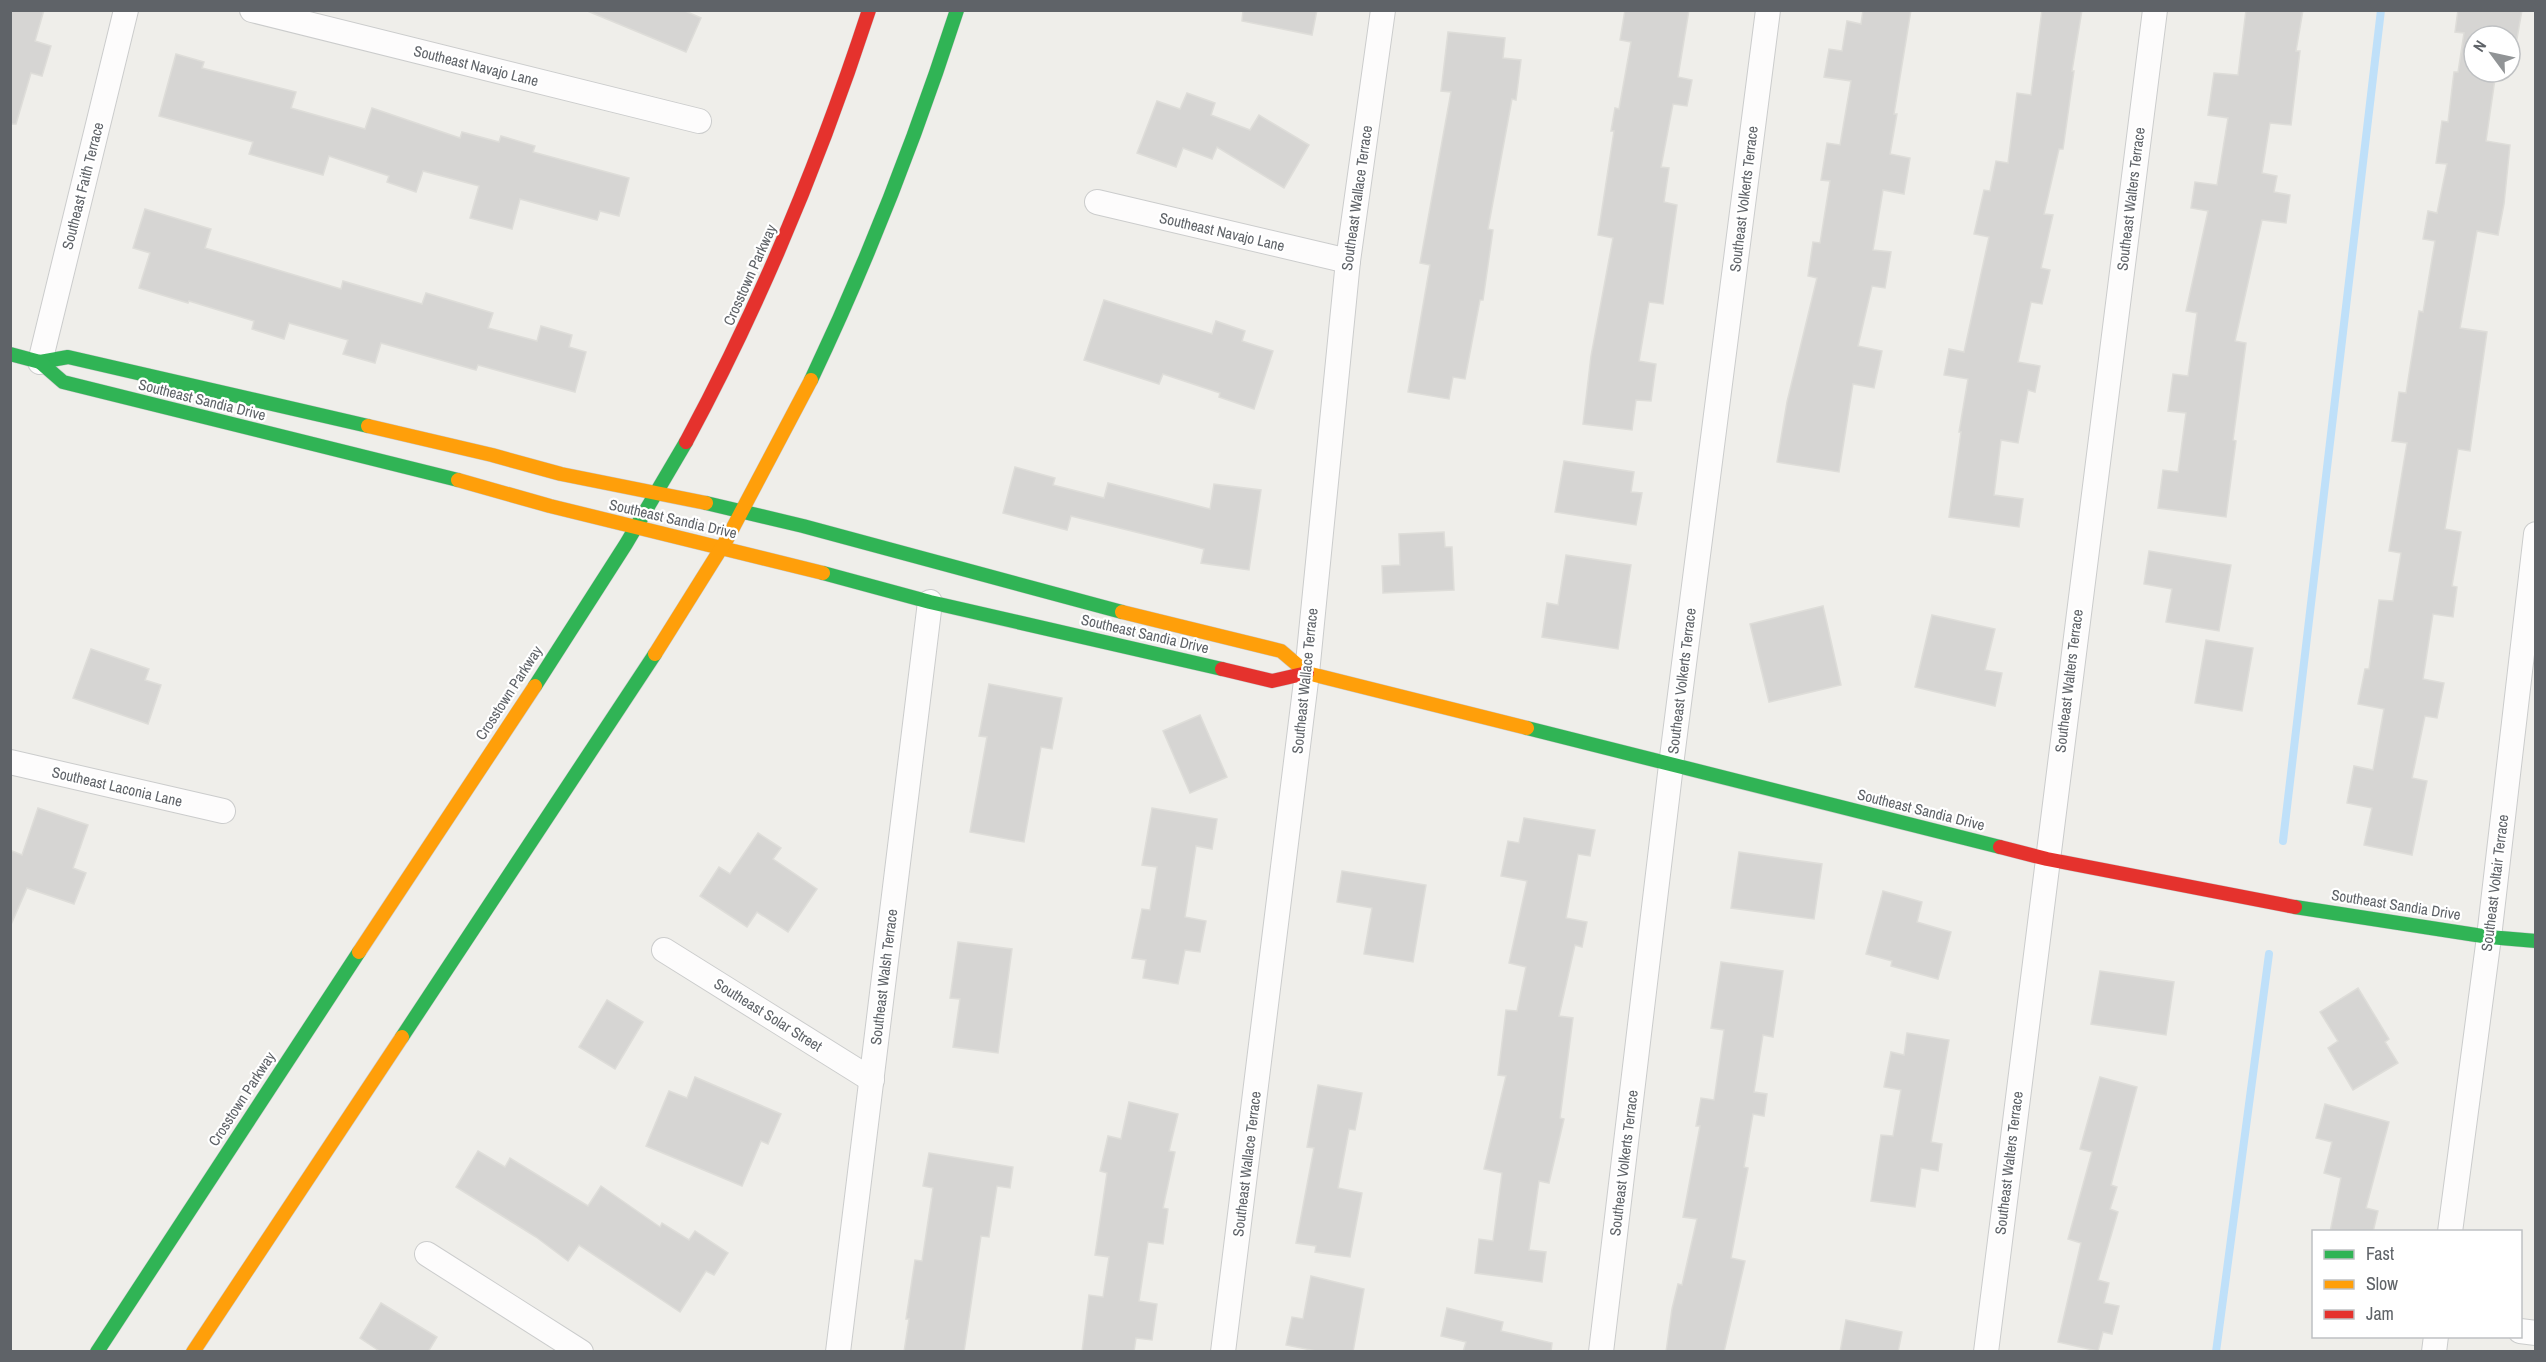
<svg xmlns="http://www.w3.org/2000/svg" width="2546" height="1362" font-family="'Archivo Narrow',sans-serif">
	<rect width="100%" height="100%" fill="#efeeea"/>
	<g fill="none" stroke-linecap="round" stroke-linejoin="round">
		<g stroke="#bfe0f9" stroke-width="8">
			<polyline points="2283,841 2381,10"/>
			<polyline points="2216,1352 2269,954"/>
		</g>
	</g>
	<g fill="#d6d5d3" stroke="#deddd9" stroke-width="1.5">
		<polygon points="10,10 44,10 35,41 51,46 42,76 31,73 16,124 10,124"/>
		<polygon points="585,10 683,10 701,18 686,52"/>
		<polygon points="1243,10 1317,10 1312,35 1242,21"/>
		<polygon points="1625,10 1689,10 1678,77 1692,80 1687,106 1673,104 1661,167 1669,168 1664,202 1677,205 1663,304 1649,302 1639,361 1656,364 1651,401 1636,400 1632,430 1583,424 1591,356 1613,238 1598,235 1614,131 1611,131 1615,108 1619,109 1631,42 1620,40"/>
		<polygon points="1863,10 1911,10 1894,114 1897,114 1890,154 1910,158 1904,194 1883,190 1873,250 1891,252 1885,288 1872,286 1858,346 1882,351 1874,388 1853,384 1839,472 1777,462 1787,402 1817,278 1808,276 1813,242 1820,243 1830,181 1821,180 1827,143 1840,145 1851,81 1824,77 1829,49 1842,51 1847,21 1861,24"/>
		<polygon points="2042,10 2082,10 2072,71 2074,71 2063,149 2059,149 2044,214 2053,215 2041,268 2050,270 2042,304 2031,302 2018,362 2040,366 2035,392 2028,390 2018,443 2001,440 1994,495 2023,499 2019,527 1949,517 1961,432 1959,432 1968,379 1944,375 1949,349 1964,352 1989,237 1974,234 1984,190 1990,191 1996,161 2008,163 2017,93 2031,95"/>
		<polygon points="2246,10 2303,10 2296,51 2300,51 2291,125 2270,123 2262,173 2277,176 2274,192 2290,195 2286,223 2262,220 2235,341 2246,343 2233,440 2236,441 2226,517 2158,508 2163,470 2178,472 2186,413 2168,411 2173,374 2188,376 2197,313 2186,311 2208,211 2191,208 2195,182 2217,185 2228,118 2208,115 2214,73 2238,75"/>
		<polygon points="2458,10 2522,10 2511,73 2508,72 2510,72 2510,36 2474,36 2474,72 2496,72 2486,141 2510,145 2504,204 2498,235 2477,231 2460,328 2487,332 2470,451 2458,449 2445,529 2461,532 2452,586 2457,587 2453,617 2433,614 2423,679 2444,683 2437,718 2425,716 2412,778 2427,781 2412,855 2364,845 2372,808 2347,803 2354,766 2373,770 2384,709 2358,704 2365,669 2369,669 2379,600 2393,601 2401,553 2389,551 2407,443 2392,441 2399,392 2406,393 2419,311 2423,312 2435,241 2423,239 2428,211 2437,213 2447,164 2436,163 2442,121 2448,122 2454,72 2458,72 2464,33 2455,32"/>
		<polygon points="1448,32 1505,38 1503,58 1521,60 1516,100 1512,99 1488,229 1493,230 1483,300 1480,300 1465,379 1453,377 1449,399 1408,392 1430,265 1420,263 1451,92 1441,91"/>
		<polygon points="176,54 204,62 202,68 296,92 291,108 365,129 372,108 460,138 462,132 499,142 501,136 535,146 533,152 629,178 619,216 600,211 597,220 520,199 512,229 470,218 479,186 423,171 416,192 387,182 389,176 329,156 323,175 249,154 253,142 159,116"/>
		<polygon points="1187,93 1215,103 1211,115 1250,130 1259,115 1309,145 1284,188 1217,147 1212,159 1183,148 1176,167 1137,153 1157,101 1180,109"/>
		<polygon points="145,209 211,229 205,248 341,289 343,281 422,304 426,293 493,313 488,328 537,341 541,326 572,335 569,347 586,352 575,392 478,365 476,370 381,343 375,363 343,354 348,340 289,323 284,339 252,329 254,321 189,301 188,303 139,288 150,253 133,248"/>
		<polygon points="1104,300 1212,334 1216,321 1245,331 1242,341 1273,351 1254,409 1219,397 1220,393 1163,374 1159,384 1084,360"/>
		<polygon points="1564,461 1634,472 1631,492 1642,493 1636,525 1555,512"/>
		<polygon points="1015,467 1055,478 1053,485 1104,498 1108,483 1210,509 1214,484 1261,490 1249,570 1201,563 1204,549 1071,516 1067,530 1003,513"/>
		<polygon points="1444,532 1445,547 1452,547 1454,590 1383,593 1382,566 1400,565 1399,534"/>
		<polygon points="2149,551 2231,565 2219,631 2166,622 2172,589 2144,584"/>
		<polygon points="1566,555 1631,565 1618,649 1542,637 1547,603 1558,605"/>
		<polygon points="1823,606 1841,685 1769,702 1750,624"/>
		<polygon points="1932,615 1995,629 1985,670 2002,673 1995,706 1915,687"/>
		<polygon points="2206,640 2253,648 2242,711 2195,703"/>
		<polygon points="91,649 149,669 145,680 161,685 148,724 73,698"/>
		<polygon points="989,684 1062,698 1052,749 1041,747 1024,842 970,832 987,737 979,736"/>
		<polygon points="1200,715 1227,777 1190,793 1163,731"/>
		<polygon points="38,808 88,825 73,868 86,873 74,904 27,888 10,927 10,850 22,855"/>
		<polygon points="1152,808 1217,819 1212,849 1196,846 1185,917 1206,921 1200,952 1185,950 1178,984 1143,978 1146,960 1132,958 1142,909 1150,910 1157,867 1142,865"/>
		<polygon points="1524,818 1595,830 1590,856 1578,854 1566,918 1587,922 1582,947 1575,945 1559,1016 1573,1018 1560,1118 1564,1119 1549,1183 1539,1181 1529,1250 1546,1252 1542,1282 1475,1273 1479,1239 1493,1241 1502,1173 1484,1169 1506,1076 1498,1075 1506,1010 1517,1011 1526,967 1509,963 1527,881 1501,876 1508,841 1519,843"/>
		<polygon points="758,833 781,848 773,859 817,889 788,932 757,912 747,927 700,896 719,867 730,874"/>
		<polygon points="1739,852 1822,864 1814,919 1731,908"/>
		<polygon points="1342,871 1426,885 1413,962 1364,954 1372,908 1337,902"/>
		<polygon points="1883,891 1922,902 1917,922 1951,932 1938,979 1891,966 1892,961 1866,954"/>
		<polygon points="958,942 1012,949 998,1053 953,1047 960,999 950,998"/>
		<polygon points="1721,962 1783,971 1773,1037 1763,1035 1754,1092 1767,1094 1764,1116 1753,1114 1744,1167 1748,1168 1731,1258 1745,1261 1724,1352 1666,1352 1672,1309 1678,1284 1682,1285 1697,1219 1683,1217 1700,1126 1696,1126 1701,1098 1714,1100 1724,1030 1711,1028"/>
		<polygon points="2100,971 2174,982 2166,1035 2091,1024"/>
		<polygon points="2358,988 2389,1039 2385,1042 2398,1063 2353,1090 2328,1048 2338,1041 2320,1012"/>
		<polygon points="607,1000 643,1022 615,1069 579,1047"/>
		<polygon points="1907,1033 1949,1040 1931,1142 1942,1144 1938,1171 1921,1168 1915,1207 1871,1201 1881,1135 1893,1136 1901,1090 1884,1087 1891,1052 1904,1055"/>
		<polygon points="695,1077 781,1114 768,1144 761,1141 742,1186 646,1146 669,1091 687,1098"/>
		<polygon points="2100,1077 2137,1087 2111,1185 2117,1187 2110,1209 2118,1212 2098,1280 2109,1283 2104,1303 2119,1306 2112,1334 2103,1332 2098,1351 2058,1342 2081,1243 2068,1239 2092,1152 2080,1149"/>
		<polygon points="1318,1085 1362,1093 1355,1130 1349,1129 1338,1188 1362,1193 1350,1257 1315,1252 1316,1246 1296,1243 1314,1148 1307,1147"/>
		<polygon points="1129,1102 1178,1114 1169,1151 1175,1152 1163,1208 1168,1209 1163,1244 1148,1242 1139,1301 1157,1304 1152,1340 1136,1338 1134,1352 1082,1352 1089,1295 1103,1297 1109,1257 1095,1255 1107,1173 1100,1171 1108,1136 1121,1139"/>
		<polygon points="2325,1104 2389,1122 2366,1208 2378,1211 2373,1232 2330,1232 2341,1178 2324,1173 2332,1142 2316,1138"/>
		<polygon points="478,1151 505,1167 510,1158 588,1206 601,1186 660,1227 662,1223 689,1240 695,1231 728,1253 714,1275 706,1271 680,1312 579,1245 568,1261 536,1237 456,1187"/>
		<polygon points="929,1153 1013,1167 1010,1188 997,1186 989,1237 981,1236 964,1352 904,1352 909,1319 906,1319 915,1260 922,1261 933,1188 923,1186"/>
		<polygon points="1311,1276 1364,1289 1353,1352 1321,1352 1286,1345 1292,1317 1303,1319"/>
		<polygon points="381,1303 437,1337 428,1352 381,1352 360,1338"/>
		<polygon points="1447,1308 1503,1322 1501,1331 1552,1343 1551,1352 1463,1352 1466,1342 1441,1336"/>
		<polygon points="1846,1320 1902,1332 1898,1352 1840,1352"/>
	</g>
	<g fill="none" stroke-linecap="round" stroke-linejoin="round">
		<defs>
			<g id="street">
				<polyline points="252,10 699,121"/>
				<polyline points="1097,202 1348,261"/>
				<polyline points="40,362 126,10"/>
				<polyline points="10,762 223,811"/>
				<polyline points="664,950 872,1080"/>
				<polyline points="2450,1232 2489,937 2536,534"/>
				<polyline points="427,1254 581,1352"/>
				<polyline points="2520,1331 2536,1333"/>
				<polyline points="838,1352 930,602"/>
				<polyline points="1223,1352 1307,673 1348,261 1383,10"/>
				<polyline points="1601,1352 1671,765 1768,10"/>
				<polyline points="1986,1352 2155,10"/>
				<polyline points="2434,1352 2436,1336"/>
			</g>
			<g id="fast">
				<polyline points="10,354 40,362 68,357 368,426"/>
				<polyline points="40,362 63,382 458,480"/>
				<path d="M811 380C868 260 916 137 957 10"/>
				<polyline points="706,503 803,526 1122,612"/>
				<polyline points="823,573 930,602 1222,669"/>
				<polyline points="535,686 626,544 686,442"/>
				<polyline points="1527,728 2000,847"/>
				<polyline points="2295,907 2489,937 2536,941"/>
				<polyline points="402,1037 655,654"/>
				<polyline points="97,1352 359,952"/>
			</g>
			<g id="slow">
				<polyline points="368,426 492,455 561,474 706,503"/>
				<polyline points="458,480 550,506 823,573"/>
				<polyline points="1122,612 1281,651 1307,673 1527,728"/>
				<polyline points="655,654 727,539 811,380"/>
				<polyline points="359,952 535,686"/>
				<polyline points="193,1352 402,1037"/>
			</g>
			<g id="jam">
				<path d="M686 442C761 303 820 160 869 10"/>
				<polyline points="1222,669 1272,681 1307,673"/>
				<polyline points="2000,847 2047,859 2295,907"/>
			</g>
		</defs>
		<use href="#street" stroke="#cbcccc" stroke-width="26"/>
		<use href="#fast" stroke="#cacacb" stroke-width="15"/>
		<use href="#slow" stroke="#cacacb" stroke-width="15"/>
		<use href="#jam" stroke="#cacacb" stroke-width="15"/>
		<use href="#street" stroke="#fdfcfc" stroke-width="24"/>
		<use href="#fast" stroke="#30b455" stroke-width="14"/>
		<use href="#slow" stroke="#ff9f0a" stroke-width="14"/>
		<use href="#jam" stroke="#e5322d" stroke-width="14"/>
	</g>
	<g text-anchor="middle" stroke-width="4.5" stroke-linejoin="round" paint-order="stroke">
		<g font-size="15" fill="#5f6368" stroke="#fff">
			<text transform="translate(476 66) rotate(14)" y="5">Southeast Navajo Lane</text>
			<text transform="translate(83 186) rotate(-76)" y="5">Southeast Faith Terrace</text>
			<text transform="translate(1357 198) rotate(-82)" y="5">Southeast Wallace Terrace</text>
			<text transform="translate(1744 199) rotate(-83)" y="5">Southeast Volkerts Terrace</text>
			<text transform="translate(2131 199) rotate(-83)" y="5">Southeast Walters Terrace</text>
			<text transform="translate(1222 232) rotate(13)" y="5">Southeast Navajo Lane</text>
			<text transform="translate(750 275) rotate(-66)" y="5">Crosstown Parkway</text>
			<text transform="translate(202 400) rotate(14)" y="5">Southeast Sandia Drive</text>
			<text transform="translate(673 519) rotate(13)" y="5">Southeast Sandia Drive</text>
			<text transform="translate(1145 634) rotate(13)" y="5">Southeast Sandia Drive</text>
			<text transform="translate(1305 681) rotate(-84)" y="5">Southeast Wallace Terrace</text>
			<text transform="translate(1682 681) rotate(-83)" y="5">Southeast Volkerts Terrace</text>
			<text transform="translate(2069 681) rotate(-83)" y="5">Southeast Walters Terrace</text>
			<text transform="translate(509 693) rotate(-57)" y="5">Crosstown Parkway</text>
			<text transform="translate(117 787) rotate(13)" y="5">Southeast Laconia Lane</text>
			<text transform="translate(1921 810) rotate(14)" y="5">Southeast Sandia Drive</text>
			<text transform="translate(2495 883) rotate(-83)" y="5">Southeast Voltair Terrace</text>
			<text transform="translate(2396 905) rotate(9)" y="5">Southeast Sandia Drive</text>
			<text transform="translate(884 977) rotate(-83)" y="5">Southeast Walsh Terrace</text>
			<text transform="translate(768 1015) rotate(32)" y="5">Southeast Solar Street</text>
			<text transform="translate(242 1099) rotate(-57)" y="5">Crosstown Parkway</text>
			<text transform="translate(1624 1163) rotate(-83)" y="5">Southeast Volkerts Terrace</text>
			<text transform="translate(2009 1163) rotate(-83)" y="5">Southeast Walters Terrace</text>
			<text transform="translate(1247 1164) rotate(-83)" y="5">Southeast Wallace Terrace</text>
		</g>
	</g>
	<rect width="2546" height="1362" fill="none" stroke="#5f6368" stroke-width="24"/>
	<rect x="2312" y="1230" width="210" height="108" fill="#ffffff" stroke="#bfc1c3" stroke-width="1.5"/>
	<rect x="2324" y="1250" width="30" height="9" fill="#30b455" stroke="#bfc1c3" stroke-width="1.5"/>
	<text x="2366" y="1260" font-size="18" fill="#5f6368">Fast</text>
	<rect x="2324" y="1280" width="30" height="9" fill="#ff9f0a" stroke="#bfc1c3" stroke-width="1.5"/>
	<text x="2366" y="1290" font-size="18" fill="#5f6368">Slow</text>
	<rect x="2324" y="1310" width="30" height="9" fill="#e5322d" stroke="#bfc1c3" stroke-width="1.5"/>
	<text x="2366" y="1320" font-size="18" fill="#5f6368">Jam</text>
	<g transform="translate(2492 54) rotate(303)"><circle r="28" fill="#ffffff" stroke="#bfc1c3" stroke-width="1.5"/>
	<path d="M0-4.5L10 22L0 15L-10 22Z" fill="#919496"/>
	<text y="-9" font-size="16" font-weight="bold" text-anchor="middle" fill="#5f6368">N</text>
	</g>
</svg>
